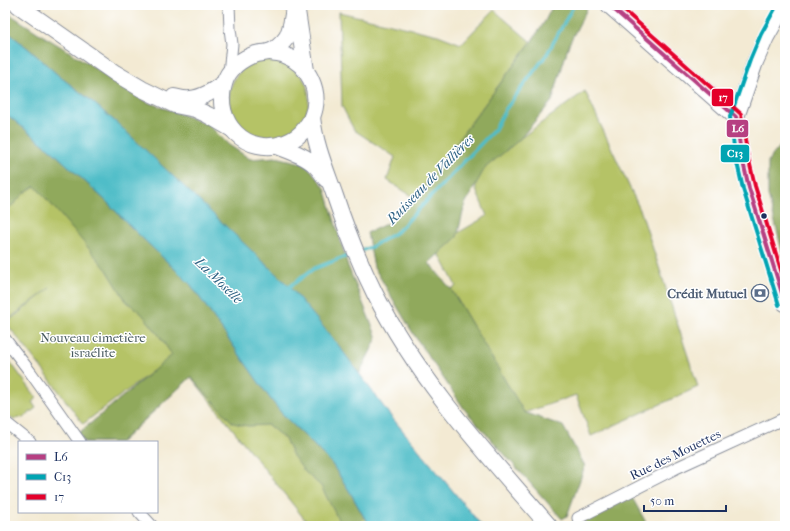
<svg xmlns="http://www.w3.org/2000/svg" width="790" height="531" font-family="'IM FELL French Canon',serif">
	<rect width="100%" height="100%" fill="#fff"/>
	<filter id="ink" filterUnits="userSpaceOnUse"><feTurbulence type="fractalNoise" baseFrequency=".025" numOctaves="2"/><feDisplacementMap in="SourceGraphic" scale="8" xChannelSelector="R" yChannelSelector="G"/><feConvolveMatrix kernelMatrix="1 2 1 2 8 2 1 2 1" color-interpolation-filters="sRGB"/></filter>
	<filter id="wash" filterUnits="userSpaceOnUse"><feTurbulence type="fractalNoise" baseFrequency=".012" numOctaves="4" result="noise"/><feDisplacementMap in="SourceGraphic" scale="16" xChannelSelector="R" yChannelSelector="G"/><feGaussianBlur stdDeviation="0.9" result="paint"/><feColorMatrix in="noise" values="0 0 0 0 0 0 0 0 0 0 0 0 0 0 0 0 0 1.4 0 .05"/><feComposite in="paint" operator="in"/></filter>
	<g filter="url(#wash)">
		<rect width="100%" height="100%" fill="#f3ead3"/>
		<g fill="#b5c366" stroke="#687962">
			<polygon points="494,10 531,42 415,198 387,180 395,157 354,130 342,106 339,12 438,35 461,44"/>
			<circle cx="269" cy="99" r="40"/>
			<polygon points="585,91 641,212 698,387 591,436 576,395 524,413 451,289 456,286 435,246 487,216 476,190 475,174 503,151"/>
			<polygon points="5,113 52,151 105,200 191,285 269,397 350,492 364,517 371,526 310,526 191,377 121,442 83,442 79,433 162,364 83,424 40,366 6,323 50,288 5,322"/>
			<polygon points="5,355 37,398 32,402 36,408 23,418 18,417 14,420 5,413"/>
		</g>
		<g fill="#90a95b" stroke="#566c5c">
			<polygon points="553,5 589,5 569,44 552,101 519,140 485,168 465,204 457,237 429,263 451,289 524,412 563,426 585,466 567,516 562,519 465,410 414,335 374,267 367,233 388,223 415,198 531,42 545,21"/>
			<polygon points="5,11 40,34 78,57 147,102 208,124 229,145 250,159 276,157 306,164 325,188 348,266 377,338 359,374 310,312 118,124 89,99 59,76 30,50 5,30"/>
			<polygon points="5,113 52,151 105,200 131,227 182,276 191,285 269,397 283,415 308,439 332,464 350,492 364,517 357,526 340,523 321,486 305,472 293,456 285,439 268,425 248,426 233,423 191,377 120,442 85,442 79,433 172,355 158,334 142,314 126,301 107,270 57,211 35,186 24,193 13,205 5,209"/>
			<polygon points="785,140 785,262 768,195 768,161"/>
			<polygon points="629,492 648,526 577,526"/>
		</g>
		<polygon fill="#4fbdc8" stroke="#357693" points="5,30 30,50 59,76 89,99 118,124 290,287 339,346 389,414 482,526 371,526 364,517 350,492 332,464 308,439 283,415 269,397 191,285 182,276 131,227 105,200 52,151 5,113"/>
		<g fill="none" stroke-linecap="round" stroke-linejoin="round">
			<g stroke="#4fbdc8" stroke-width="3.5">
				<polyline points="360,251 371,247 398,231 495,129 505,110 547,54 574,5"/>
				<polyline points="288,288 313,269 352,254"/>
			</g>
		</g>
	</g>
	<g filter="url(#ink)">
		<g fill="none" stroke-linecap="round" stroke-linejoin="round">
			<defs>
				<g id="minor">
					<polyline points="229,5 230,29 232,44 229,73"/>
					<polyline points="5,339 31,373 80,442"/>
					<polyline points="5,422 30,442"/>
					<polyline points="139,512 152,526"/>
					<polyline points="578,518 676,468 785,418"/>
				</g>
				<g id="secondary">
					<polyline points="18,5 115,73 142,89 175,105 195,109 208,115 232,129"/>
					<polyline points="609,5 736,117 741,153 749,188 785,303"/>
					<polyline points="297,11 306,71"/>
					<path d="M269 52C274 53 280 53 284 55 309 64 322 92 312 117 311 121 308 124 306 127 301 135 293 140 285 143 246 157 213 122 224 84 228 69 242 58 256 54 260 53 264 53 268 52 274 51 283 43 287 37 292 27 293 16 294 5"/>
					<path d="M174 97C179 98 185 100 190 99 203 98 214 90 224 83"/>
					<path d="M312 117C315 145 326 170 335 196 346 229 359 262 375 294 419 381 486 453 549 526"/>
					<polyline points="736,117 755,62 766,37 784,5"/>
					<path d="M277 146C290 151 306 156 316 166 320 170 323 175 326 179"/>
				</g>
			</defs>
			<use href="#minor" stroke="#878c98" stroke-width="13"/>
			<use href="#secondary" stroke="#878c98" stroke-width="18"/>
			<use href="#minor" stroke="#fff" stroke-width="11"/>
			<use href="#secondary" stroke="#fff" stroke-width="16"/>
			<defs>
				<polyline id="bus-1" points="609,5 736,117 741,153 749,188 785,303"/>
				<polyline id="bus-2" points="777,5 761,34 750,60 730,117 735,154 743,189 779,305"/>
				<polyline id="bus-3" points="618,5 741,114 747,152 755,186 785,283"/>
			</defs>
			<use href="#bus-1" stroke="#fff" stroke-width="7"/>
			<use href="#bus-2" stroke="#fff" stroke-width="7"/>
			<use href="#bus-3" stroke="#fff" stroke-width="7"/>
			<use href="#bus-1" stroke="#b63f82" stroke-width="4"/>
			<use href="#bus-2" stroke="#00a4b2" stroke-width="4"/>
			<use href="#bus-3" stroke="#e4002b" stroke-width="4"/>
		</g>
	</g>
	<defs>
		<symbol id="bank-ring" viewBox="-11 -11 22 22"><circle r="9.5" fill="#fff" stroke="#5c6f8a" stroke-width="1.5"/><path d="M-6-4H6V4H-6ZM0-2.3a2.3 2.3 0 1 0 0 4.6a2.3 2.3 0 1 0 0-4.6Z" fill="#5c6f8a"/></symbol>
	</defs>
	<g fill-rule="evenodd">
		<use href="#bank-ring" x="750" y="283" width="20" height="20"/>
	</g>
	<circle fill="#1b2f5e" stroke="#fff" stroke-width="1.5" cx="764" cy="216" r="3.5"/>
	<g text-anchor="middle" stroke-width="3" stroke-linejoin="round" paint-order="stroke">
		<g font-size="13" font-weight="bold" fill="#4e5e75" stroke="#fff" text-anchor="end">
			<text x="747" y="298">Crédit Mutuel</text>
		</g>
		<g font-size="13" fill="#495b60" stroke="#fff">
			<text x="93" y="342">Nouveau cimetière<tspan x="93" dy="15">israélite</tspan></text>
		</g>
		<g font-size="13" fill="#1b2f5e" stroke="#fff">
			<text transform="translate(675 454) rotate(-26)" y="5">Rue des Mouettes</text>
		</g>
		<g font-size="14" font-style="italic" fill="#2d6183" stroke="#fff">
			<text transform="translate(430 179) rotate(-46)" y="5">Ruisseau de Vallières</text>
			<text transform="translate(219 280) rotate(44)" y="5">La Moselle</text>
		</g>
	</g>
	<g stroke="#fff" stroke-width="1.5">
		<rect x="711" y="88" width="23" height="19" rx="4" fill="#e4002b"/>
		<rect x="726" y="119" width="23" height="19" rx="4" fill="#b63f82"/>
		<rect x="720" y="144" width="30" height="19" rx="4" fill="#00a4b2"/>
	</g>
	<g font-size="11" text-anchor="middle" font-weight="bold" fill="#fff">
		<text x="723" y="101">17</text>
		<text x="738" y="132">L6</text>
		<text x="735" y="157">C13</text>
	</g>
	<rect width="790" height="531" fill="none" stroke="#fff" stroke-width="20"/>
	<rect x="18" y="441" width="140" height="72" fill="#ffffff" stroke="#a4acbf"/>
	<rect x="26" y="454" width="20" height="6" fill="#b63f82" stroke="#a4acbf"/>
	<text x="54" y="461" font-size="12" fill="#1b2f5e">L6</text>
	<rect x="26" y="474" width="20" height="6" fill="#00a4b2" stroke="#a4acbf"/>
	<text x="54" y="481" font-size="12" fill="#1b2f5e">C13</text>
	<rect x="26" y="494" width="20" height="6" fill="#e4002b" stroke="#a4acbf"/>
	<text x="54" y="501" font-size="12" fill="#1b2f5e">17</text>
	<path d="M644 505v6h82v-6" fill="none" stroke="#1b2f5e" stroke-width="2"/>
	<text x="650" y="505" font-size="12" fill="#1b2f5e" stroke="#ffffff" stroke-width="3" paint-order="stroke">50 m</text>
</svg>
